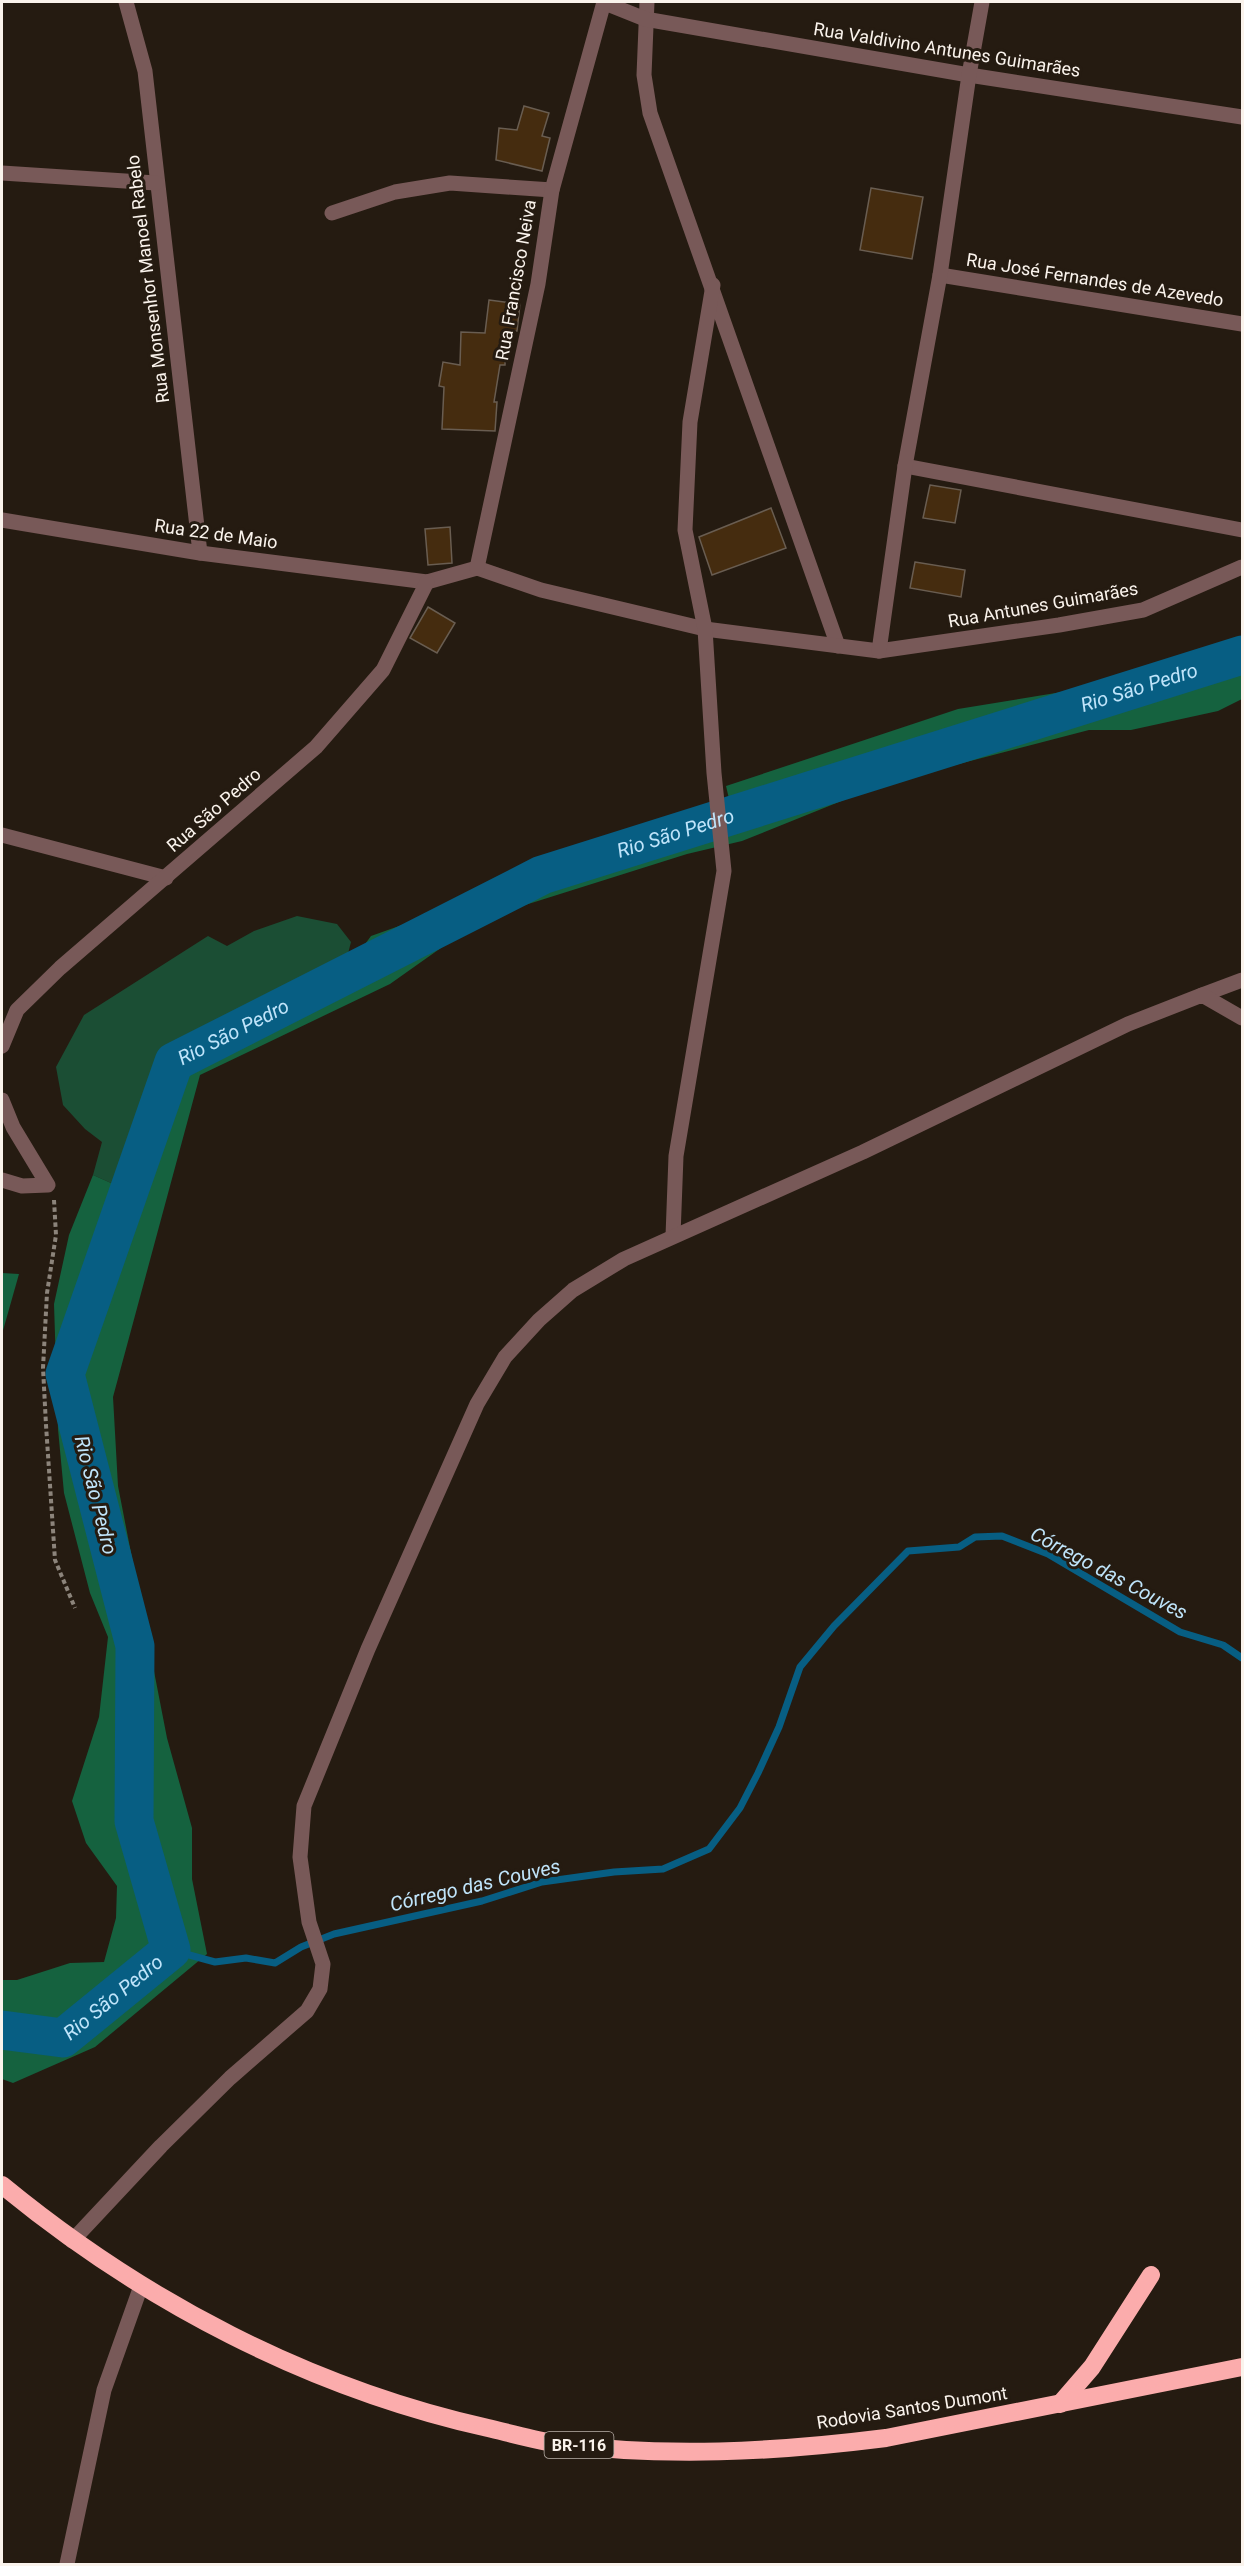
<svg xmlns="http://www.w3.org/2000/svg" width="1244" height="2566" font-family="Roboto,sans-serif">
	<rect width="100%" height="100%" fill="#251b11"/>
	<polygon fill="#1b4e34" points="297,916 337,924 351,942 342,977 174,1062 129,1191 93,1175 102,1142 85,1129 63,1105 56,1067 84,1015 208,936 227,946 254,931"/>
	<g fill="#15623f">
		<polygon points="1242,639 1242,699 1218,711 1131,730 1089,730 886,783 742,841 687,854 522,906 455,938 390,984 200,1075 113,1397 118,1486 167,1738 192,1828 192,1879 207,1954 95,2047 13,2083 2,2079 2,1980 17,1980 70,1963 104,1962 116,1918 117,1886 86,1843 72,1801 99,1717 108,1637 90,1593 64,1493 58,1429 54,1304 69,1235 93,1175 129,1191 174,1062 341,977 371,936 542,875 733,816 726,786 958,709 1074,690 1157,673"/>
		<polygon points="2,1273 19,1274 2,1334"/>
	</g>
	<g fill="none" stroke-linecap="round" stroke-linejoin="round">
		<polyline stroke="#075e83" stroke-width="7" points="171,1950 215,1962 246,1958 275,1963 301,1947 334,1934 482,1901 542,1882 614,1872 663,1869 709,1849 740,1808 758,1773 779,1727 800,1667 834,1626 908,1551 959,1547 975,1537 1002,1536 1048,1554 1180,1632 1223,1645 1242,1658"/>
		<path stroke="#075e83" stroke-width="39" id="s1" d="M2 2030 63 2038 171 1950 134 1821 135 1646 65 1374 174 1062 542 875 1242 655"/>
	</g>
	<g fill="#452c0f" stroke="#695d51" stroke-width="1.5">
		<polygon points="524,106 549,113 542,136 550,138 542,171 496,160 499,128 517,130"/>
		<polygon points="871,188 923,197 912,259 860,250"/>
		<polygon points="489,300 520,304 517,331 506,330 505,365 500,365 494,402 497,402 495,431 442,429 444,387 439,386 443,362 460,365 461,332 485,333"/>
		<polygon points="930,485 961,490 955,523 923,518"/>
		<polygon points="771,508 786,548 712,575 699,537"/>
		<polygon points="450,527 452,563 428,565 425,529"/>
		<polygon points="915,562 965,570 961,597 910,588"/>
		<polygon points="428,607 455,623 437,653 410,638"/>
	</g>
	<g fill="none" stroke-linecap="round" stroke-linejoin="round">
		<polyline stroke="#8c847b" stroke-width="4" stroke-dasharray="4.5 3" stroke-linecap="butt" points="54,1200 56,1235 47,1293 43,1368 46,1425 55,1560 75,1608"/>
		<g stroke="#785958" stroke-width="15">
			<polyline points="126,2 145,71 200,553"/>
			<polyline points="647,2 644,75 650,113 838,646"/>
			<polyline points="605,3 645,19 969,75 1242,117"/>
			<polyline points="2,173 156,183"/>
			<polyline points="332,213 395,192 450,183 552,190"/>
			<polyline points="940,275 1242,324"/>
			<polyline points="905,466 1242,530"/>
			<polyline points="2,520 200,553 427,582 477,568 541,590 705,629 879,651 1059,625 1143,610 1242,567"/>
			<polyline points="477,568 538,284 552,190 604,2"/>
			<polyline points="879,651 905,466 940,275 969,75 982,2"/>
			<polyline points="2,835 166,878"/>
			<polyline points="1202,995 1242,980"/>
			<polyline points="2,1046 17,1010 60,968 316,747 383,670 427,582"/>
			<polyline points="2,1100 13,1127 48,1185 22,1186 2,1180"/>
			<polyline points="673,1236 676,1156 724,871 714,773 705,629 685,530 690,422 713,285"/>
			<polyline points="72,2241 161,2146 230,2078 307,2011 320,1989 323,1964 309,1922 300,1857 304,1806 368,1649 477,1404 505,1357 539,1320 573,1290 624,1259 863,1152 1128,1024 1202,995 1242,1018"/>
			<polyline points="67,2564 104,2390 141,2286"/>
		</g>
		<g stroke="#fbacac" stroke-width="18">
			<path d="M2 2185C143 2301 309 2388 488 2428 509 2433 531 2439 553 2443 664 2458 775 2452 886 2438L1242 2367"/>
			<polyline points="1060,2404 1092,2367 1151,2275"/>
		</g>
	</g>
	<g text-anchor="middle" stroke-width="6" stroke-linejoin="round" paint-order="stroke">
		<rect fill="#251b11" stroke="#bab2aa" stroke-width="1.5" x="544.5" y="2432" width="69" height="26" rx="4.5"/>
		<g font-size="16" font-weight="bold" fill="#faf3ec">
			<text x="579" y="2451">BR-116</text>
		</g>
		<g font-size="18" fill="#faf3ec" stroke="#251b11">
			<text transform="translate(947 50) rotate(9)" y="6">Rua Valdivino Antunes Guimarães</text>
			<text transform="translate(148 279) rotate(-97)" y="6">Rua Monsenhor Manoel Rabelo</text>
			<text transform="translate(516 280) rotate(-80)" y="6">Rua Francisco Neiva</text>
			<text transform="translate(1095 280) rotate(9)" y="6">Rua José Fernandes de Azevedo</text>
			<text transform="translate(216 534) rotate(8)" y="6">Rua 22 de Maio</text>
			<text transform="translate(1043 605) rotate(-10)" y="6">Rua Antunes Guimarães</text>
			<text transform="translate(214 810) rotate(-41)" y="6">Rua São Pedro</text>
			<text transform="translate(912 2408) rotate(-9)" y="6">Rodovia Santos Dumont</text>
		</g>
		<g font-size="20" font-style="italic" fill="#bfe4fa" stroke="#251b11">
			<text dy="7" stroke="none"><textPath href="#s1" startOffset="2160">Rio São Pedro</textPath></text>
			<text dy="7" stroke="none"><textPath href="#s1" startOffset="1674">Rio São Pedro</textPath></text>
			<text dy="7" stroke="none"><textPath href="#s1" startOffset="1188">Rio São Pedro</textPath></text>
			<text transform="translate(96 1495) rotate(76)" y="7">Rio São Pedro</text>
			<text transform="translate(1109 1573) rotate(28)" y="7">Córrego das Couves</text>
			<text transform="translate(475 1885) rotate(-13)" y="7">Córrego das Couves</text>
			<text dy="7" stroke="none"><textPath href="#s1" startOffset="126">Rio São Pedro</textPath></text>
		</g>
	</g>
	<rect width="1244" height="2566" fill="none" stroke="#faf3ec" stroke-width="6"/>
</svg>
